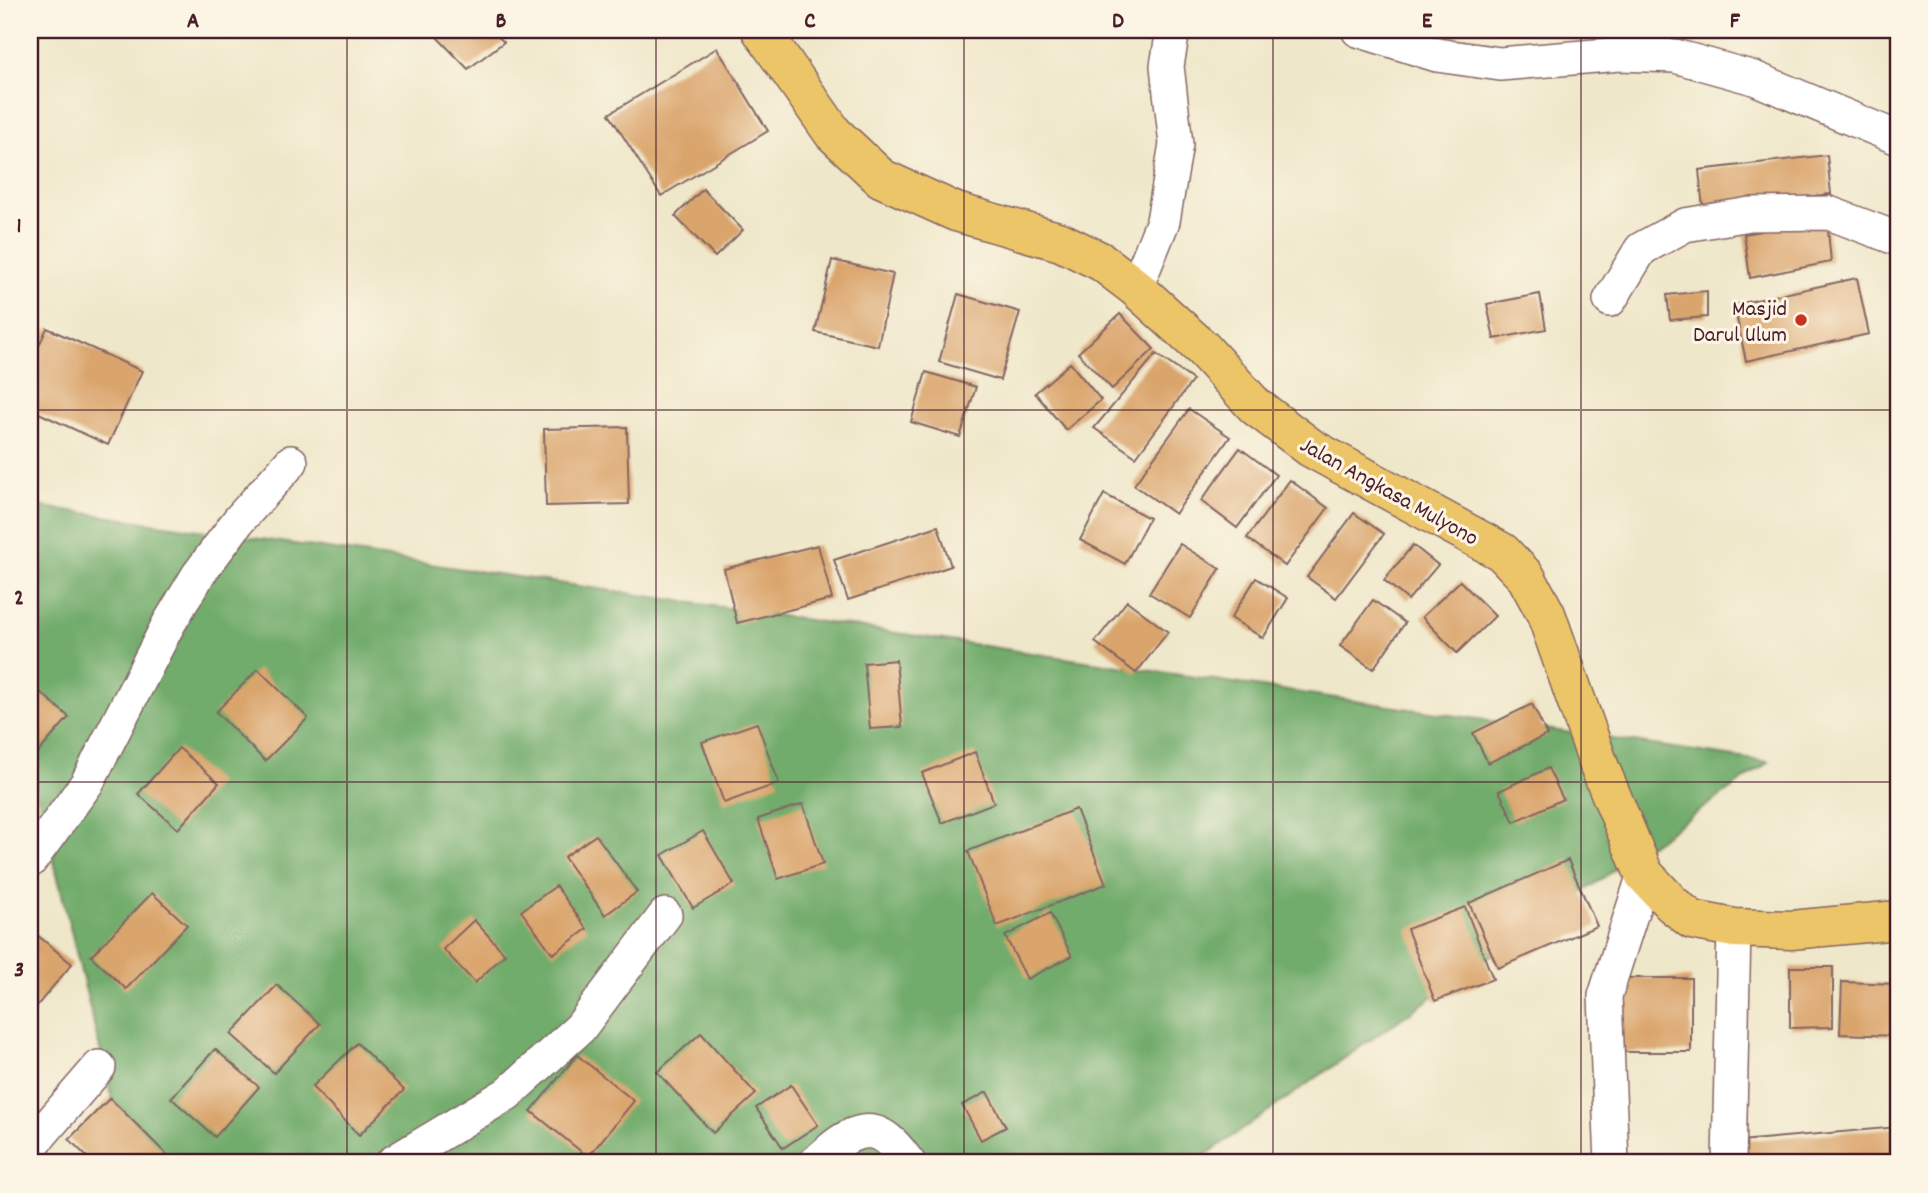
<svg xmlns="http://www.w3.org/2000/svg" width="1928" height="1193" font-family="Dekko,sans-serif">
	<rect width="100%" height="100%" fill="#fcf5e5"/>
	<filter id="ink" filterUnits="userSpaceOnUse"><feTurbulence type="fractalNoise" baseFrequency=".0143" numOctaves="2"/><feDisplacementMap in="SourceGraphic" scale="14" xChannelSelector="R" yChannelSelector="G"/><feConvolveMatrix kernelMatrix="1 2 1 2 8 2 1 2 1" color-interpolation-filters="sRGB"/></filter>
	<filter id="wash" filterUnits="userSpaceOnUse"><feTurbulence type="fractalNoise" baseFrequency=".00686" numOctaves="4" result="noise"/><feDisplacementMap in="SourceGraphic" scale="28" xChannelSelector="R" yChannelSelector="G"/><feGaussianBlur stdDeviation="1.57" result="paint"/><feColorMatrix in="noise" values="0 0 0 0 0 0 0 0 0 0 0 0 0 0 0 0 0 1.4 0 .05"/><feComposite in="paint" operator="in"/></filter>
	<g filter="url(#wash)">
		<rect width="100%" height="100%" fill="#efe7c9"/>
		<polygon fill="#72ac6c" stroke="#5e664c" stroke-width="2" points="30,505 1769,762 1194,1163 128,1163 30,764"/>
		<g id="blocks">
			<g fill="#daa56d">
				<polygon points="440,30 491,30 504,42 468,69 435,35"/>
				<polygon points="717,48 768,131 661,196 609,114"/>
				<polygon points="1827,155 1831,194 1703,208 1699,170"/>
				<polygon points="703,189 743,230 715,257 675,216"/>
				<polygon points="1827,220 1831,262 1750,278 1744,234"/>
				<polygon points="832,260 893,274 878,346 815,332"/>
				<polygon points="1857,278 1869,334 1746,361 1734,305"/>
				<polygon points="1707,291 1707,317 1670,320 1667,295"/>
				<polygon points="958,294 1020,312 1000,380 939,362"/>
				<polygon points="1540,294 1546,329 1494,339 1487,304"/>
				<polygon points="1120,314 1154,349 1112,389 1078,353"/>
				<polygon points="47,328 142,371 108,445 30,409 30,365"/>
				<polygon points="1156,354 1193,380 1136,457 1094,428"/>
				<polygon points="1070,363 1101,400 1066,430 1035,393"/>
				<polygon points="926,372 976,387 960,437 911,422"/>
				<polygon points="1189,409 1230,437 1175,514 1134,485"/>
				<polygon points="627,427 629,504 546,506 544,429"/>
				<polygon points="1240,448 1276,475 1237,528 1201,501"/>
				<polygon points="1290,480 1328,508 1285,566 1247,538"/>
				<polygon points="1104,494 1149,518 1125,564 1080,540"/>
				<polygon points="1354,513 1384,534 1336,598 1307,577"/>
				<polygon points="938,526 951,566 848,600 834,560"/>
				<polygon points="1180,544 1220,569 1190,618 1149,593"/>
				<polygon points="818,545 832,599 737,623 724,569"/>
				<polygon points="1413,545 1438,565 1408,600 1384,580"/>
				<polygon points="1256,578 1288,598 1263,638 1231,618"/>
				<polygon points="1460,581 1495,616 1457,653 1422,617"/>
				<polygon points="1373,600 1405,623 1373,669 1340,646"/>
				<polygon points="1127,601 1168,632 1136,673 1095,642"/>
				<polygon points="896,660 902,727 870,729 864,663"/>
				<polygon points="258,669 308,718 265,761 216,712"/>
				<polygon points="30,683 69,717 30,762"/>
				<polygon points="1532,704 1547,735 1488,763 1473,733"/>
				<polygon points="757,723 779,783 724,803 702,742"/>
				<polygon points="179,748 219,783 178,829 138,794"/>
				<polygon points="975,752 994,803 942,823 922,773"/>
				<polygon points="1548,768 1563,799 1514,822 1499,791"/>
				<polygon points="803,804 823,864 778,879 758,819"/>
				<polygon points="1076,809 1106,884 997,926 968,851"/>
				<polygon points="703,831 734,884 693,908 662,855"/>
				<polygon points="596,835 637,892 605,915 564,857"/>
				<polygon points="1568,860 1597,926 1498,968 1469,903"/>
				<polygon points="556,886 587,929 553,954 521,911"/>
				<polygon points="152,893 187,925 126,989 91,956"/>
				<polygon points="1465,907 1493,979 1435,1001 1407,929"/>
				<polygon points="1050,913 1072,956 1027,979 1005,936"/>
				<polygon points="474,920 505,954 475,983 443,949"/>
				<polygon points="30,929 72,964 30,1014"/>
				<polygon points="1790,967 1833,967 1833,1027 1790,1028"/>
				<rect x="1619" y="978" width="72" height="74"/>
				<polygon points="1842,982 1898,984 1898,1036 1840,1034"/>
				<polygon points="277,985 320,1024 274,1073 231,1034"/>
				<polygon points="701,1033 756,1094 713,1133 657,1072"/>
				<polygon points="357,1043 404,1090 359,1135 312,1087"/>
				<polygon points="215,1049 259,1087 215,1137 171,1098"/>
				<polygon points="577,1055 634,1101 588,1157 531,1111"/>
				<polygon points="791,1085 818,1125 783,1148 756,1108"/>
				<polygon points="987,1092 1006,1127 981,1140 962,1105"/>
				<polygon points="110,1098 167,1155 158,1163 93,1163 69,1139"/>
				<polygon points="1898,1127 1898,1163 1731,1163 1729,1142"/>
			</g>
		</g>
	</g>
	<g filter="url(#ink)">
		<use href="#blocks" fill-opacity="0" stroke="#846562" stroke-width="2"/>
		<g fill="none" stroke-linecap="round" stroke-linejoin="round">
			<defs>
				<g id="minor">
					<polyline points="1358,30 1437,55 1500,64 1620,54 1675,56 1754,78 1898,138"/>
					<polyline points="1136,288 1163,221 1176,144 1167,66 1173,30"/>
					<polyline points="1610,300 1641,249 1685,225 1750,214 1829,213 1898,239"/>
					<polyline points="30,861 87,783 168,625 198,575 239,520 291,462"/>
					<polyline points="30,1147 99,1067"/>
					<polyline points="392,1163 507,1094 580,1028 665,915"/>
					<path d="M815 1163C835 1145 863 1116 891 1142 898 1148 903 1156 909 1163"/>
					<polyline points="1612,1163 1605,996 1644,874"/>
					<polyline points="1729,1163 1734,928"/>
				</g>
				<polyline id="major" points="761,30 833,133 881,178 956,212 1061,242 1102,262 1136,288 1203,349 1255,406 1311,448 1502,552 1526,577 1546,614 1600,768 1644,874 1672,904 1692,920 1734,928 1791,930 1898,920"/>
			</defs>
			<use href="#minor" stroke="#846562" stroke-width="36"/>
			<use href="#major" stroke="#846562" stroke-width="41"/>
			<use href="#minor" stroke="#fff" stroke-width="33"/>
			<use href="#major" stroke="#edc569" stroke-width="38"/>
		</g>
	</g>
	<path fill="none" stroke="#4a1f2b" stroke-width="2" stroke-opacity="0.55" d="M347 30V1163M656 30V1163M964 30V1163M1273 30V1163M1581 30V1163M30 410H1898M30 782H1898"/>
	<circle fill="#c8321e" stroke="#fcf5e5" stroke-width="2.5" cx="1801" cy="320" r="7"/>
	<g text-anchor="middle" stroke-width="6" stroke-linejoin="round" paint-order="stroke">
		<g font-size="23" fill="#4a1f2b" stroke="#fcf5e5" text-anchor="end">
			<text x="1787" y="315">Masjid<tspan x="1787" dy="26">Darul Ulum</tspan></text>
		</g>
		<g font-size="23" fill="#4a1f2b" stroke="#fcf5e5">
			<text transform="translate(1390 490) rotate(29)" y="8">Jalan Angkasa Mulyono</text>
		</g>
	</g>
	<rect width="1928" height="1193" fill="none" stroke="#fcf5e5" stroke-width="77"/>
	<rect x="38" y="38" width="1852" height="1116" fill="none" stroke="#4a1f2b" stroke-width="2.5"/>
	<g font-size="23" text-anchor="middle" font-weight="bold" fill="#4a1f2b">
		<text x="193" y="27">A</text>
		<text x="501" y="27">B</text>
		<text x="810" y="27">C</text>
		<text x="1118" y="27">D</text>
		<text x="1427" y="27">E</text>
		<text x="1735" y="27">F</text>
		<text x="19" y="232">1</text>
		<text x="19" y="604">2</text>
		<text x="19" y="976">3</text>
	</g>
</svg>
